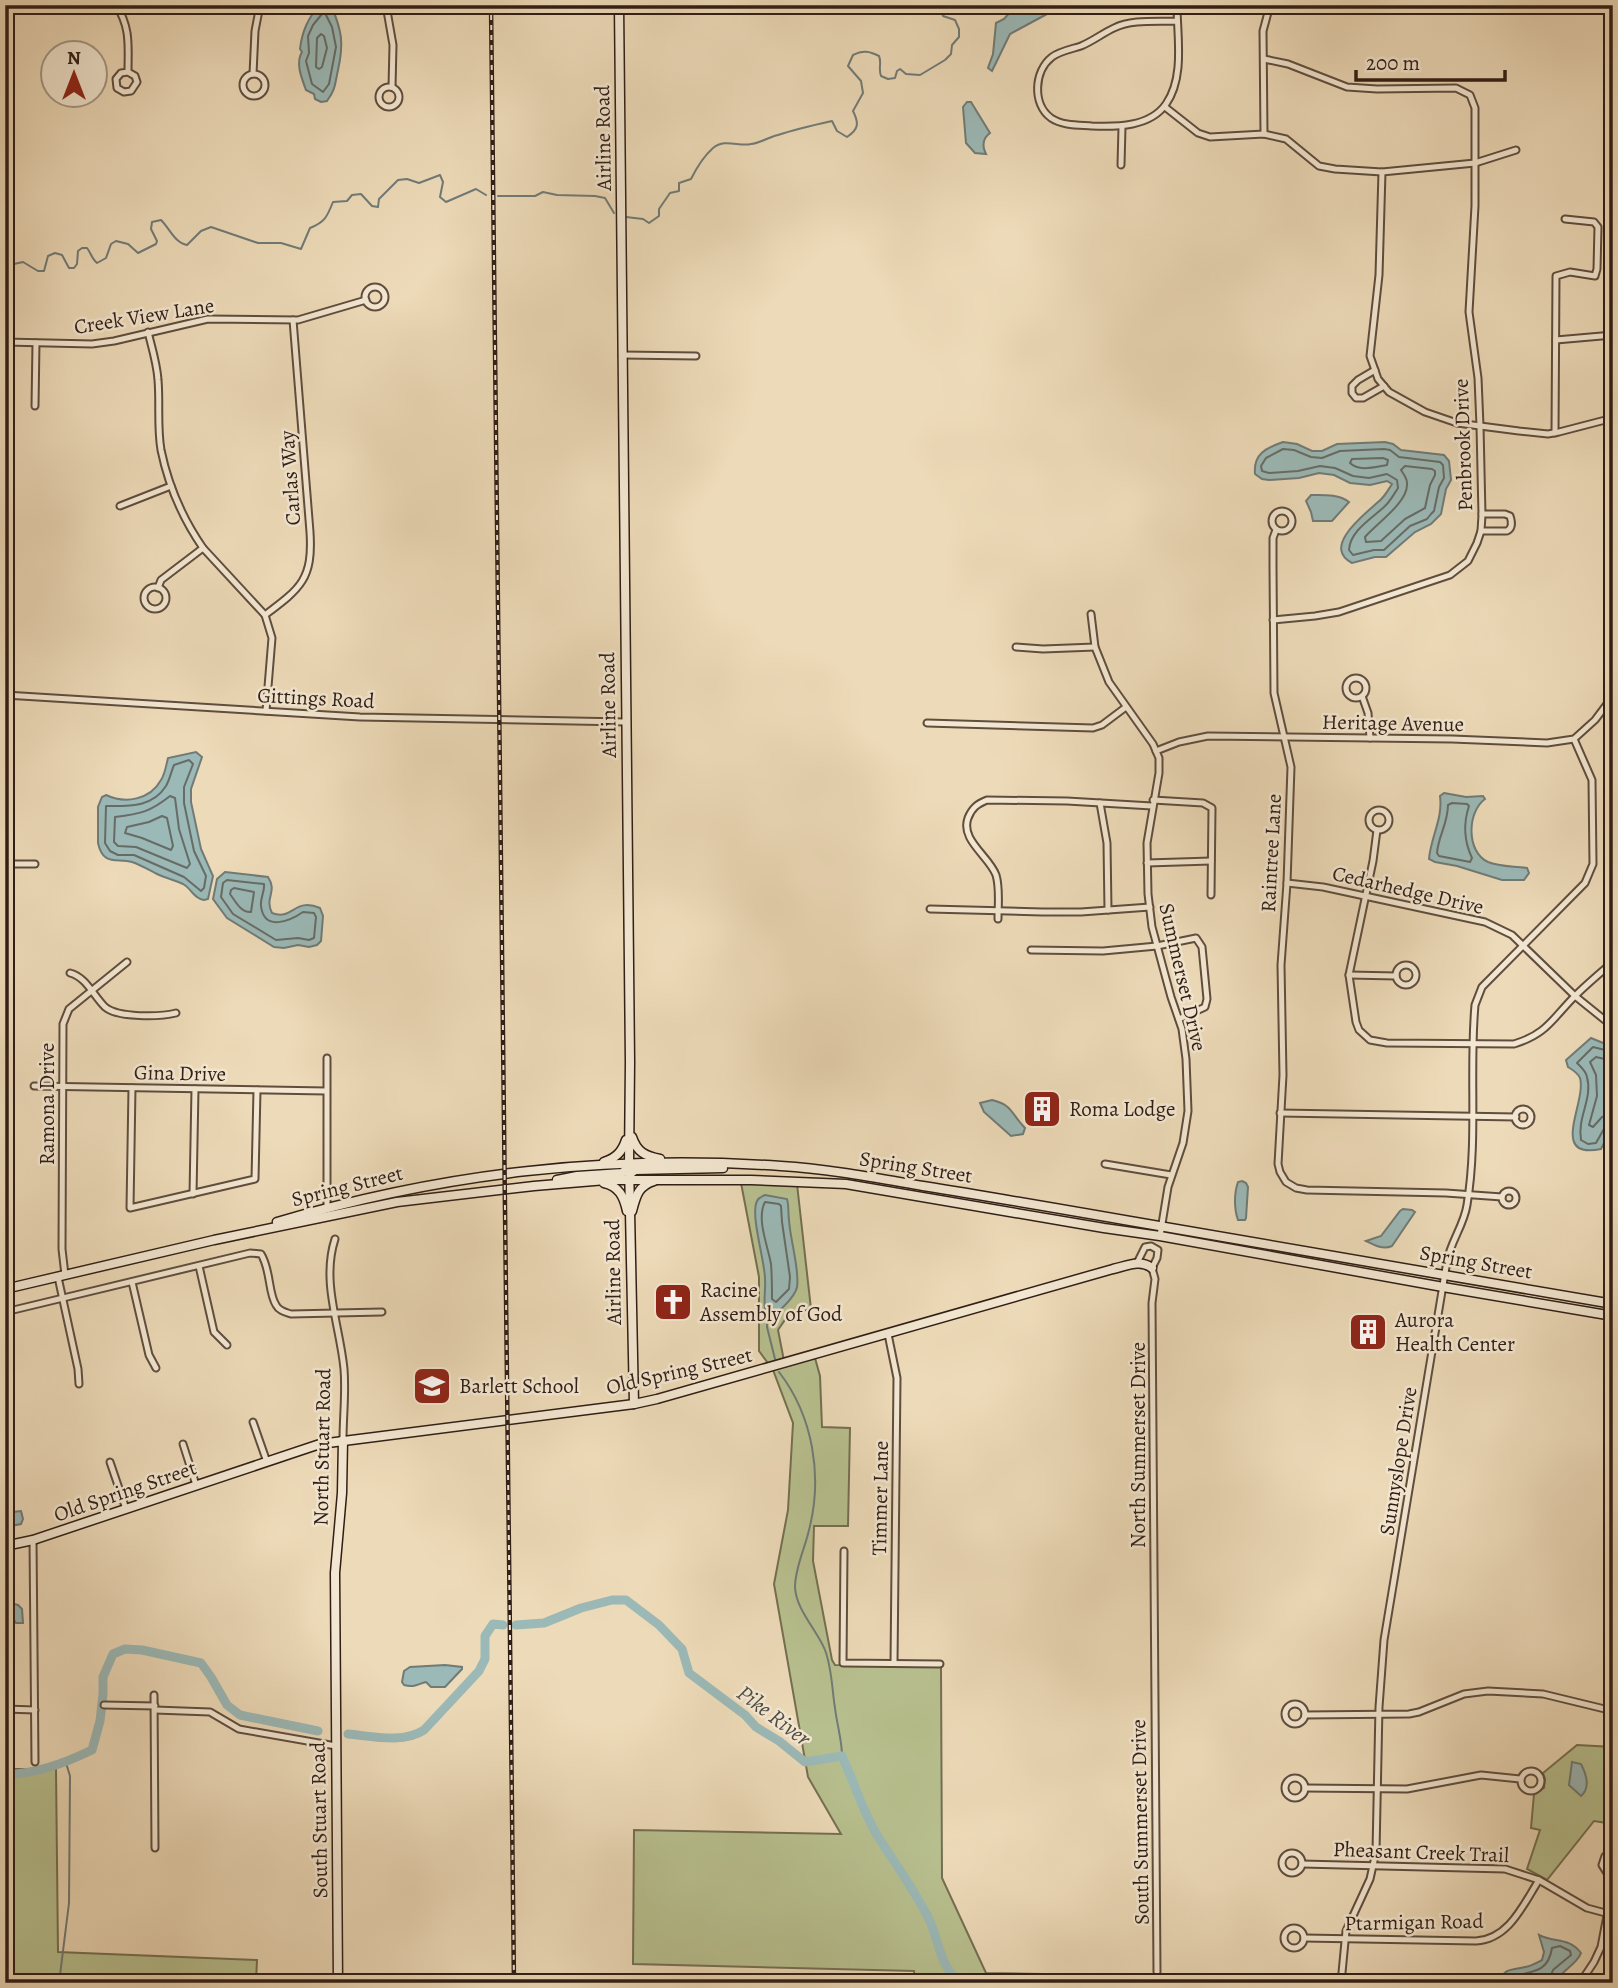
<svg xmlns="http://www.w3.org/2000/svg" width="1618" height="1988" font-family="Alegreya,serif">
	<rect width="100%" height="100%" fill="#eddab8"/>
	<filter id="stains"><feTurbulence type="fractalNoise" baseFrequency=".00286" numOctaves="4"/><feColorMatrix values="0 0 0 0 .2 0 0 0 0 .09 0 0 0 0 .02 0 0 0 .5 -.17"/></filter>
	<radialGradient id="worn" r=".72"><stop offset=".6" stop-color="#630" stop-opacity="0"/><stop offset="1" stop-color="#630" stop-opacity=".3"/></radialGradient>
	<g fill="#b8c08f" stroke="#746f52" stroke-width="2">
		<polygon points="741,1183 797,1184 811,1309 789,1314 778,1330 785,1366 815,1358 820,1376 822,1427 850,1428 848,1526 814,1526 813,1561 832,1660 835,1665 941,1666 942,1878 986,1973 1097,1975 1097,1983 915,1983 914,1971 633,1964 634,1830 841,1834 808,1777 774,1584 788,1510 793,1423 773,1370 759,1351 759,1277"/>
		<polygon points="1577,1745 1613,1747 1613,1824 1594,1821 1547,1880 1527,1869 1540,1830 1531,1828 1534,1794 1544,1788 1545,1779 1543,1773"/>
		<polygon points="5,1769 56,1769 58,1952 257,1960 256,1983 5,1983"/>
	</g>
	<g fill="#9bb9b7" stroke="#707b77" stroke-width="2">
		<path d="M319 5H331C342 31 344 43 338 70 335 83 336 89 327 101L321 102 315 99 314 94 306 90C302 79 295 63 302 52L300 49C302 31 308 19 319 5Z"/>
		<polygon points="1011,11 1030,14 1047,14 1010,34 992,71 988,68 993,54 996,23 1004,19"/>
		<path d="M967 102H971L990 133C982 139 982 146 986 154L975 153 966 143 963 107Z"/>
		<path d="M1283 442 1297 444 1312 451H1322L1337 444 1385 442 1393 444 1401 450 1444 455 1449 461 1451 480 1446 489 1441 514 1431 524 1415 532 1386 557H1375L1352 563C1321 547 1365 514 1378 502 1384 498 1388 490 1392 484L1387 481 1370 485 1350 483 1334 475 1319 473 1299 478 1269 480 1262 479 1255 474C1253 454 1266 448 1283 442Z"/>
		<path d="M1311 495C1324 495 1339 494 1349 502L1332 521H1313L1311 512 1306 501Z"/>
		<path d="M196 752 202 757 191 789V802L201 849 213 876 208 899 204 900C193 898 192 889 183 884 175 880 165 878 157 874 149 870 141 865 132 862 116 858 103 866 98 843V807L102 797 106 795C125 804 150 800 161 780 165 774 166 766 168 758Z"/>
		<path d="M1444 793 1466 797 1483 796 1485 799C1467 812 1466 852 1488 862 1500 867 1515 866 1527 868L1529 873 1524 880H1502L1457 866 1435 862 1429 859C1431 836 1443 819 1440 796Z"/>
		<path d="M225 872 268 877C278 892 264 897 272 913 293 921 294 897 320 908L323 916 321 941 317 945 309 947 298 945 284 948 274 947 227 918 213 899 217 879Z"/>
		<path d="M1591 1038 1613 1047C1613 1080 1618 1120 1601 1149 1548 1160 1587 1102 1580 1078 1578 1073 1573 1070 1568 1067L1566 1060Z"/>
		<path d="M992 1100C1013 1105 1011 1114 1025 1128L1023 1134 1011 1136 984 1112 980 1103Z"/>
		<path d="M1242 1181 1246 1183 1248 1187 1246 1218 1245 1220H1238C1234 1209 1234 1193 1238 1182Z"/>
		<path d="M765 1195 787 1199C789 1206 788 1213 789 1220 790 1239 800 1271 797 1287 795 1297 776 1316 767 1318 762 1306 766 1291 765 1279 765 1261 750 1215 757 1201 759 1197 761 1197 765 1195Z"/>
		<path d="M1403 1209 1412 1210 1415 1212 1392 1246C1383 1250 1374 1245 1366 1241L1381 1236 1400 1211Z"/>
		<polygon points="21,1511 23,1519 21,1524 5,1527 5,1513"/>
		<path d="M14 1604 18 1605 22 1609 23 1623H16C12 1618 9 1612 10 1606Z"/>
		<path d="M445 1665 462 1667V1669L445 1687H431L426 1682C418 1684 414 1688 404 1685L402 1682 404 1671 410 1667Z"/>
		<path d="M1572 1762 1581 1764C1586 1774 1591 1787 1581 1796L1569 1785Z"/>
		<path d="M1539 1935C1555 1943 1569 1937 1581 1953 1578 1963 1561 1972 1553 1983H1501L1500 1981C1504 1968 1512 1970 1525 1967 1531 1966 1536 1963 1542 1960L1544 1952Z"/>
	</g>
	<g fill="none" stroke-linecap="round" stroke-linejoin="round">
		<g stroke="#666c66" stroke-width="2">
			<polygon points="325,13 332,27 336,47 329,84 323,92 312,84 306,61 309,53 308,36 313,25 322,14"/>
			<polygon points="321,34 324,36 327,48 322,67 319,69 316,67 317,38"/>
			<path d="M1283 449 1294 450 1311 457 1322 458 1340 451 1384 449 1390 450 1399 457 1440 462 1443 465 1444 478 1439 487 1434 511 1431 514 1427 519 1410 526 1384 550H1374L1353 555 1349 550C1350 531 1371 519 1384 507 1390 502 1394 494 1398 488L1397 480 1387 474 1369 478 1353 476 1335 468 1320 466 1298 471 1269 473 1262 471 1261 466 1266 458Z"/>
			<path d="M1383 458 1388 460 1387 465C1375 467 1359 472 1350 463L1352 459Z"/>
			<path d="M1405 466 1432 469 1435 471V475L1430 485 1425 508 1405 519 1381 541 1366 542 1365 537C1376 524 1407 503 1407 485 1408 479 1404 475 1401 470Z"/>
			<path d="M189 760 193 764 184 787V803L194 851 206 876 204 888 201 891 184 877 134 855H118L110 851 105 843 106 806C128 806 152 808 166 786 170 779 171 772 174 765Z"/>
			<path d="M170 796 175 798 179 829 190 864 187 868 136 847 118 846 114 842 115 817C140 814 150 812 170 796Z"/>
			<path d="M1452 803 1467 804 1469 806C1463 824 1464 841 1472 858L1470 862 1439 856 1437 853C1438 837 1448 823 1448 805Z"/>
			<polygon points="162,816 167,818 173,846 171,850 142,838 125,833 127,827 149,822"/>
			<path d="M227 880 264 884C265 891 260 898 261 906 264 932 290 921 303 912L314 913 316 917 314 938 309 940 298 938 276 940 233 914 221 897 223 883Z"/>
			<path d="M234 888 254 892 251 912C241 913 236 902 230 894L231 890Z"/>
			<path d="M1613 1052 1593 1047 1577 1063C1580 1066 1586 1071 1587 1077 1593 1099 1577 1117 1581 1140L1588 1144 1596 1143 1605 1127 1613 1124"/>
			<polyline points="1613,1061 1596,1057 1590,1062 1596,1075 1597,1096 1589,1125 1593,1127 1602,1117 1613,1115"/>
			<path d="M765 1202 779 1204 781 1206 782 1222 790 1277 789 1289 776 1302 772 1299C772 1287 772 1276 771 1264 768 1246 756 1219 765 1202Z"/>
			<path d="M1507 1983 1510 1977C1531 1971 1548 1974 1552 1948L1560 1946 1570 1951 1571 1955 1553 1970 1548 1983"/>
		</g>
		<g stroke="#707b77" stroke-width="2">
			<polyline points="498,196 535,196 543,192 557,195 595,196 605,198 614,213"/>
			<path d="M626 217 643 219 649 223 659 216V209L670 193 679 191V183L691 179C697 167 704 156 713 148 725 138 739 147 751 144 760 143 769 137 778 135 796 129 814 125 832 121L837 131 847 137C859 129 859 123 853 111L863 93 861 81 848 66 853 55C863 50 869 51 879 56 882 63 878 68 881 76L888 79 895 78 897 71 900 69 906 74 920 75 945 60 951 54 952 45 959 37V29L955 20 943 16 939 5"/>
			<path d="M5 266 23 262 38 271H44L48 256 55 253 62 255 69 268H74L77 264 78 251 82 248H87C91 253 92 259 97 263L106 258 111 244 116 241 128 244 138 253 156 244 157 241 151 229 152 222 161 220C170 229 175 243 187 245L201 231 211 227 258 243H281L301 249 310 228C325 222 327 217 333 202L347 201 352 195 361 194 372 206 378 207 379 199 398 180 407 179 419 183 440 175 443 182 440 197 446 202 476 189 486 195"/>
			<polyline points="767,1318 767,1327 775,1359"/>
			<path d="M779 1372C813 1416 823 1476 809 1530 805 1548 795 1568 795 1587 796 1610 817 1630 825 1650 832 1668 832 1690 835 1708 837 1725 842 1740 842 1756"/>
			<polyline points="59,1983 69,1903 70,1776 66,1763"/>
		</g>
		<g stroke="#9bb9b7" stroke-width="9">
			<path d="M516 1625 544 1623 581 1608 612 1600H626L659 1625 682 1649 689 1673 745 1715 756 1727 779 1741 805 1762 842 1756C854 1782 862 1810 877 1835 894 1862 913 1888 928 1917 939 1939 939 1967 961 1983"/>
			<path d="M348 1734C371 1736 403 1744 424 1730L479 1671 485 1659V1636L493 1624 503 1625"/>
			<path d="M5 1775C37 1773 63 1764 92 1750L100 1721 103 1694V1677L113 1654 125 1649 142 1650 201 1663 211 1677 227 1705 240 1715 318 1731"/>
		</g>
		<defs>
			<g id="street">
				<path d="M116 5C131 28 128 46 128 72L135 76 137 82 131 91 124 92 117 88 116 79 121 73 128 72"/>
				<polyline points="386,5 393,45 392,87"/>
				<path d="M1177 5C1177 36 1185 77 1166 104 1150 127 1117 127 1092 126 1079 125 1063 126 1051 118 1032 104 1034 71 1052 57 1060 51 1072 49 1081 46 1093 41 1103 33 1114 28 1133 19 1156 22 1177 21"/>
				<polyline points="1365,5 1383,10 1457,10 1463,5"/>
				<polyline points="1264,59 1288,64 1347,87 1377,89 1456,88 1470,95 1475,108 1475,206 1469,312 1478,378 1480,426 1482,515 1481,531 1477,543 1468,561 1450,575 1339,612 1315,616 1273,620"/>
				<polyline points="253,74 255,31 260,5"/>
				<circle cx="254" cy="85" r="11"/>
				<circle cx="389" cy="97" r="10"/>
				<polyline points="1165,107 1198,133 1210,137 1264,134 1286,139 1319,166 1335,169 1382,172 1475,163 1516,150"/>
				<polyline points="1264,134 1263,31 1270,5"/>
				<polyline points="1121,165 1122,127"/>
				<polyline points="1382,172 1379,275 1370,356 1378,379 1389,392 1425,412 1457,423 1519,431 1548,434 1559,432 1613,418"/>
				<circle cx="375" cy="297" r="10"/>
				<path d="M148 332C152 348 157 364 158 380 160 403 157 427 161 450 168 484 183 519 203 548L265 615 272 638 266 711"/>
				<polyline points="1556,340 1613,335"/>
				<polyline points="5,342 92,344 114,341 208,319 298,320 366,300"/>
				<polyline points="622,355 696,356"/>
				<polyline points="1375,370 1358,380 1352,386 1352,393 1356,398 1363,398 1384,386"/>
				<polyline points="35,406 36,343"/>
				<polyline points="1555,433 1556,276 1570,272 1595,276 1597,269 1598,227 1594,222 1565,219"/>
				<polyline points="120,506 171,486"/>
				<circle cx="1282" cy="521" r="10"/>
				<polyline points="1276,530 1273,538 1273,567 1274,693 1291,767 1287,883 1281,965 1283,1075 1278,1164 1280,1172 1286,1182 1296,1188 1307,1190 1446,1193 1502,1197"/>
				<path d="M1481 531H1507C1513 528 1512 522 1510 516L1505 514H1482"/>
				<circle cx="155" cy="598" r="11"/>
				<polyline points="158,588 161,580 203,548"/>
				<polyline points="1091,614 1095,647 1109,682 1153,744 1159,758 1159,773 1147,843 1148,894 1152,927 1171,997 1182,1029 1186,1059 1188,1111 1183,1143 1168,1187 1160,1236"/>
				<path d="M265 615C301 588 313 579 310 532L293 320"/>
				<polyline points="1016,647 1043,649 1095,647"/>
				<circle cx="1356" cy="688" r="10"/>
				<polyline points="5,695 360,717 626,722"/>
				<polyline points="1362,696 1368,713 1370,738"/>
				<polyline points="927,723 1093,728 1102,725 1126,707"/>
				<polyline points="1156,751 1179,742 1208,736 1452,739 1547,743 1574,739 1595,720 1613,696"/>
				<polyline points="1153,800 1203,803 1212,808 1211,895"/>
				<polyline points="1100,803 1107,843 1108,910"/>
				<circle cx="1379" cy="820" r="10"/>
				<path d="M1377 830 1373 861 1349 975 1356 1022 1359 1030 1370 1040 1387 1043 1514 1044C1547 1034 1552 1019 1575 996 1587 984 1600 973 1613 962"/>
				<polyline points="1147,863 1211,861"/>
				<polyline points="5,864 35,864"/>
				<polyline points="1287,883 1323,887 1485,922 1512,935 1575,996 1606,1021 1613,1024"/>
				<polyline points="930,909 1042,912 1081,912 1150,907"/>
				<path d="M998 919C998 905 1000 888 996 875 989 856 960 840 968 818 972 808 977 804 987 800L1067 801 1152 806"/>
				<polyline points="1031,950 1103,951 1157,946 1196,938 1202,947 1207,999 1205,1007 1179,1019"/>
				<circle cx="1406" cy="975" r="10"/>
				<path d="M70 973C86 977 93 995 105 1007 118 1018 160 1017 176 1013"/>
				<polyline points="1349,975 1396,976"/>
				<polyline points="327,1058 327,1208"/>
				<polyline points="34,1086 326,1091"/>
				<polyline points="132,1088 130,1208 255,1179 257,1090"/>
				<circle cx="1523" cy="1117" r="8"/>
				<polyline points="1280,1113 1516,1117"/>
				<polyline points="1105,1164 1171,1175"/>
				<circle cx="1509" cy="1198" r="7"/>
				<polyline points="193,1194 195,1089"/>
				<path d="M335 1239C321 1282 340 1326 344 1369 346 1392 343 1416 343 1440"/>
				<polyline points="1137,1263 1145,1247 1151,1246 1158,1250 1157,1258 1152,1268 1155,1279 1152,1303 1157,1972"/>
				<polyline points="199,1266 214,1332 227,1345"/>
				<polyline points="65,1275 62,1249 63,1024 69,1009 127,962"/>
				<polyline points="58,1277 78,1369 79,1384"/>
				<polyline points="132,1282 149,1355 156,1368"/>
				<path d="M5 1312 250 1253 261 1254C271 1270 268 1293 276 1305 279 1311 285 1312 291 1314L382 1312"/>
				<polyline points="888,1334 897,1378 894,1663"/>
				<polyline points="253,1422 267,1462"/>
				<polyline points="183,1444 196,1485"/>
				<polyline points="110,1462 126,1509"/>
				<polyline points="33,1540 35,1762"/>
				<polyline points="844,1551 843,1663 940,1664"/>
				<polyline points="154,1695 155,1848"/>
				<circle cx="1295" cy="1714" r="10"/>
				<polyline points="104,1705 155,1706"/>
				<polyline points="5,1709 35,1710"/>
				<polyline points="155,1710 210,1712 239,1729 336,1746"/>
				<polyline points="1305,1715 1409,1714 1419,1712 1464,1694 1488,1691 1543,1694 1613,1711"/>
				<circle cx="1531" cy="1781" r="10"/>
				<circle cx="1295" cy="1788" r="10"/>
				<polyline points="1305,1788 1407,1789 1481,1775 1520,1779"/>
				<circle cx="1292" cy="1863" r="10"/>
				<polyline points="1613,1854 1605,1856 1602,1865 1607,1873 1613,1874"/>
				<polyline points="1302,1864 1505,1869 1539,1880 1587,1908 1613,1915"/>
				<circle cx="1294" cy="1938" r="10"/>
				<path d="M1304 1938 1476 1941C1509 1939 1523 1905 1539 1880"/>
				<path d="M1341 1983 1346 1931 1370 1879 1376 1852 1379 1707 1384 1640 1447 1261C1451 1241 1464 1225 1467 1205 1478 1139 1469 1071 1475 1005L1482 987 1585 883 1593 864 1592 780 1574 739"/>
				<polyline points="1580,1983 1594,1962 1601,1947 1613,1884"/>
			</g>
			<g id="secondary">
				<polyline points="619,5 630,1062 629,1163 634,1404"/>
				<path d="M632 1137C637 1152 645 1156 660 1159"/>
				<path d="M604 1162C616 1158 622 1152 626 1140"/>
				<polyline points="629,1178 631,1173 635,1170 723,1168"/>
				<polyline points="557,1180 577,1176 622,1173 626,1170 629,1164"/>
				<path d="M604 1183C619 1186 624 1197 627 1211"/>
				<path d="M632 1211C636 1196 638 1186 654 1181"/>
				<path d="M277 1222C444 1173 608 1154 781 1166 829 1169 876 1178 923 1186 992 1197 1061 1209 1130 1221 1291 1248 1452 1275 1613 1304"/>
				<polyline points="5,1289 214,1240 397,1202 534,1186 606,1180 751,1180 846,1184 1104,1228 1160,1236 1443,1287 1613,1316"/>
				<path d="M5 1546 33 1540 320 1444 634 1404 657 1399 1113 1269C1127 1266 1140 1259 1152 1268"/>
				<polyline points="338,1983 335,1573 342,1493 343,1440"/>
			</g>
		</defs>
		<use href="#street" stroke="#5f4d3e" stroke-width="9"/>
		<use href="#secondary" stroke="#301e16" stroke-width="11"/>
		<use href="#street" stroke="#f3e7d1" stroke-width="5"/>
		<use href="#secondary" stroke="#f3e7d1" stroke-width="8"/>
		<defs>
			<polyline id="rail" points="491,5 514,1983"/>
		</defs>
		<use href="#rail" stroke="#301e16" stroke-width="4.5"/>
		<use href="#rail" stroke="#f3e7d1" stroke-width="2" stroke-dasharray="5" stroke-linecap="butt"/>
	</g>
	<defs>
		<symbol id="building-square" viewBox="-11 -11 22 22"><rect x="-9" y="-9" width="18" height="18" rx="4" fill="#8f2418" stroke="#f3e7d1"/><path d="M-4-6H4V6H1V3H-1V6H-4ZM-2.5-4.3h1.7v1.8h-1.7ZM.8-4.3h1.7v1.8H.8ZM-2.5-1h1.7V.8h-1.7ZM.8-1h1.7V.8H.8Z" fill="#fff"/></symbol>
		<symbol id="church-square" viewBox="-11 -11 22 22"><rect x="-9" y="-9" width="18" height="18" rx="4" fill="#8f2418" stroke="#f3e7d1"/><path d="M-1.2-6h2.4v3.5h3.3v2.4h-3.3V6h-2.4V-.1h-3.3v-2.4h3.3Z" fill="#fff"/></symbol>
		<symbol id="school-square" viewBox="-11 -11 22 22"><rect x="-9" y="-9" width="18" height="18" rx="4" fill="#8f2418" stroke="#f3e7d1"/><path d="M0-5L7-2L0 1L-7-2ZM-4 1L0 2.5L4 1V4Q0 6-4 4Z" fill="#fff"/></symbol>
	</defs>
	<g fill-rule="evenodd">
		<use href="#building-square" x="1020" y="1087" width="44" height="44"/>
		<use href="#church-square" x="651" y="1280" width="44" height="44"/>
		<use href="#building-square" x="1346" y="1310" width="44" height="44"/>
		<use href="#school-square" x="410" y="1364" width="44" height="44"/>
	</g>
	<g text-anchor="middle" stroke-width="5" stroke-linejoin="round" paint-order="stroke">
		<g font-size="21" fill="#301e16" stroke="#f3e7d1">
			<text transform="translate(603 138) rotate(-91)" y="7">Airline Road</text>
			<text transform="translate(144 316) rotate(-9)" y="7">Creek View Lane</text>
			<text transform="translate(1463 445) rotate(-92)" y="7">Penbrook Drive</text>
			<text transform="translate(290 478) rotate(-94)" y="7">Carlas Way</text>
			<text transform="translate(316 698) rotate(3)" y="7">Gittings Road</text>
			<text transform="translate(608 705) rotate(-91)" y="7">Airline Road</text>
			<text transform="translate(1393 723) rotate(1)" y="7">Heritage Avenue</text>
			<text transform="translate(1271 853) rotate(-87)" y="7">Raintree Lane</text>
			<text transform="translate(1408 890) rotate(13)" y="7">Cedarhedge Drive</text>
			<text transform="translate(1183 977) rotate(77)" y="7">Summerset Drive</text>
			<text transform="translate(180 1073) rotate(1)" y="7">Gina Drive</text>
			<text transform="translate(47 1104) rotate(-90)" y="7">Ramona Drive</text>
			<text transform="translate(916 1167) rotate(9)" y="7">Spring Street</text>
			<text transform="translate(347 1186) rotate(-14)" y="7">Spring Street</text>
			<text transform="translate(1476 1262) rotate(10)" y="7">Spring Street</text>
			<text transform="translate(613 1272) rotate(-91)" y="7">Airline Road</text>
			<text transform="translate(679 1371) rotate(-13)" y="7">Old Spring Street</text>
			<text transform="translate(1138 1445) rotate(-90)" y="7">North Summerset Drive</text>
			<text transform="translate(322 1447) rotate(-89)" y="7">North Stuart Road</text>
			<text transform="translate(1398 1461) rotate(-81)" y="7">Sunnyslope Drive</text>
			<text transform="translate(125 1491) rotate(-19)" y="7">Old Spring Street</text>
			<text transform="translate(880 1498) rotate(-89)" y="7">Timmer Lane</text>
			<text transform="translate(319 1820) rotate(-91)" y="7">South Stuart Road</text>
			<text transform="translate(1140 1822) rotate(-91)" y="7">South Summerset Drive</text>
			<text transform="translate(1421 1852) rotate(2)" y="7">Pheasant Creek Trail</text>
			<text transform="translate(1414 1922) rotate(-1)" y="7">Ptarmigan Road</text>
		</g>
		<g font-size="21" fill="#301e16" stroke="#f3e7d1" text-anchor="start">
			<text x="1069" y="1116">Roma Lodge</text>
			<text x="700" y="1297">Racine<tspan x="700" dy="24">Assembly of God</tspan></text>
			<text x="1395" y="1327">Aurora<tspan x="1395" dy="24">Health Center</tspan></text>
			<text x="459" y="1393">Barlett School</text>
		</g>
		<g font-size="23" font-style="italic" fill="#504c46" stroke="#f3e7d1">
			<text transform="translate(774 1715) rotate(37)" y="8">Pike River</text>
		</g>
	</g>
	<rect width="1618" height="1988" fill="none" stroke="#eddab8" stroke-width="28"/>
	<rect x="7" y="7" width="1604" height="1974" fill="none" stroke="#301e16" stroke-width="3.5"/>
	<rect x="14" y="14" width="1590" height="1960" fill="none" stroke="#301e16" stroke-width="2"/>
	<g transform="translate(74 74)"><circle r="33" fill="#f3e7d1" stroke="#a59786" stroke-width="2"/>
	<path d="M0-5L12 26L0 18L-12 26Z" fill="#8f2418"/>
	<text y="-10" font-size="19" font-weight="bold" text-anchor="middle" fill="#301e16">N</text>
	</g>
	<path d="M1356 70v10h149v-10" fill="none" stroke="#301e16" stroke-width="3.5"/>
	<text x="1366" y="70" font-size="21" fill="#301e16" stroke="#f3e7d1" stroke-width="5" paint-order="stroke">200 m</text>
	<rect width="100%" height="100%" filter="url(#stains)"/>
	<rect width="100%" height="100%" fill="url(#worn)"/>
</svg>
